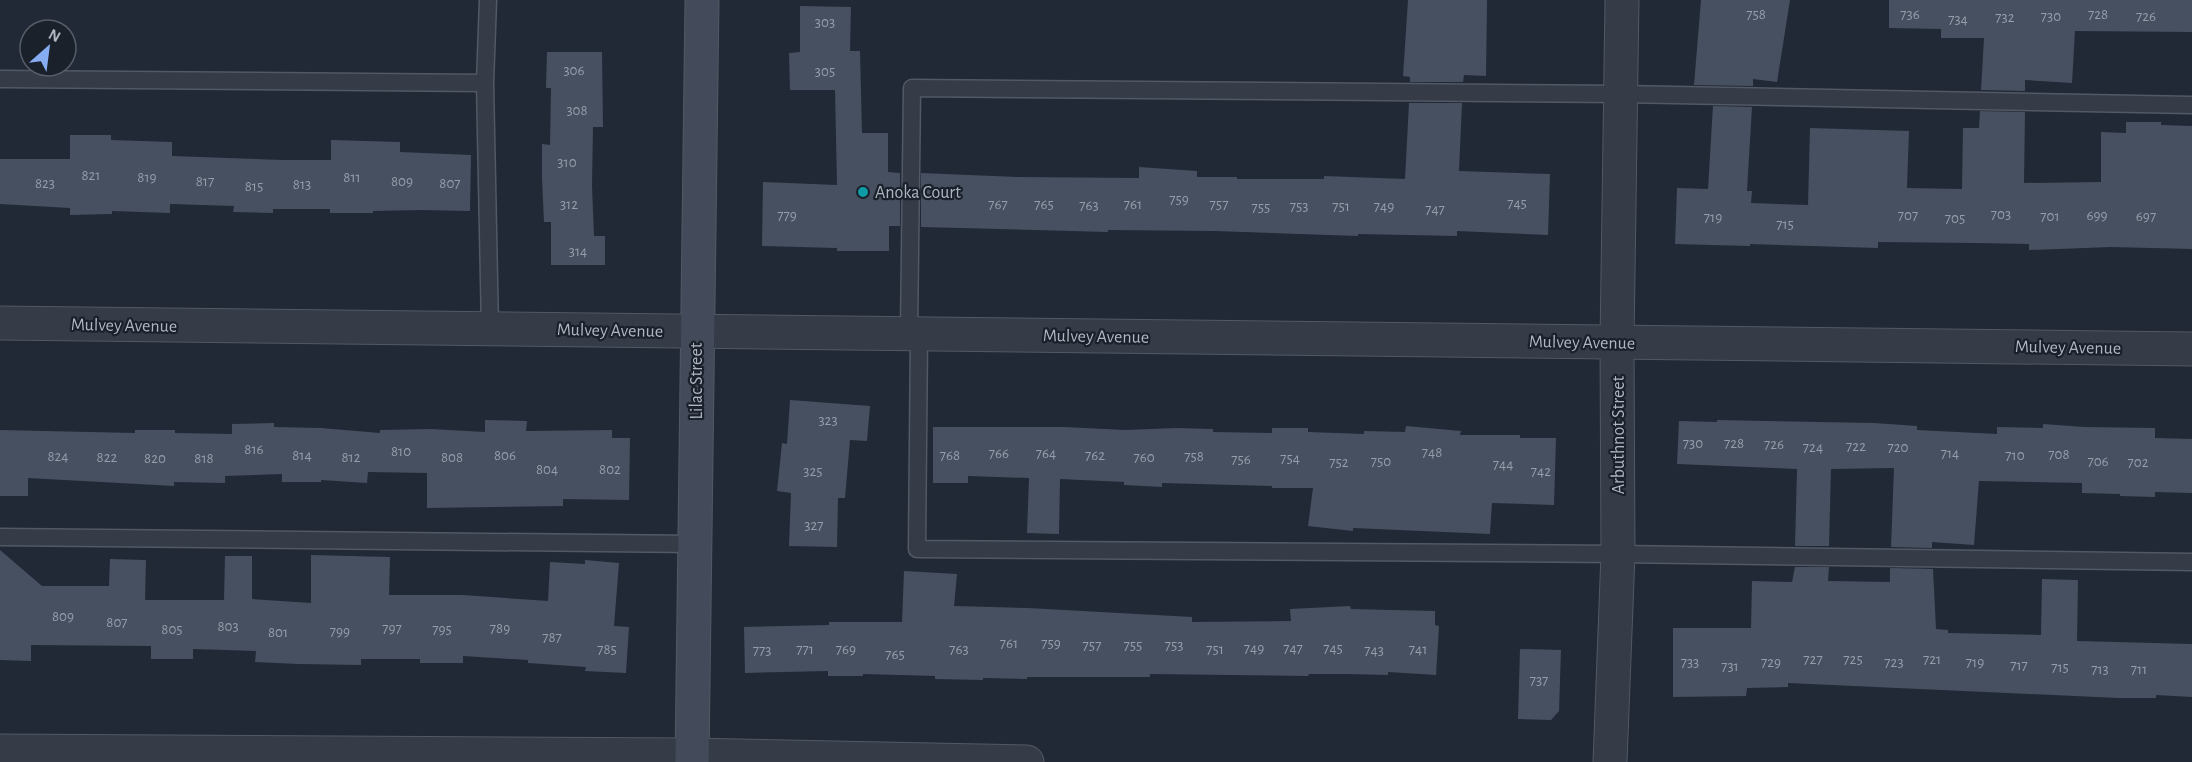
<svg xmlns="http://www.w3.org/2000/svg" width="2192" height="762" font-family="'Alegreya Sans',sans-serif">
	<rect width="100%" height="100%" fill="#212936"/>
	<g fill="#475060">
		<polygon points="1408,0 1487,0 1486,76 1464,75 1463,82 1410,82 1410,77 1403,76"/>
		<polygon points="1701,0 1790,0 1777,82 1753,79 1753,86 1694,85"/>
		<polygon points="1889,0 2192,0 2192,32 2075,31 2072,83 2025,80 2025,91 1981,90 1984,38 1941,38 1941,29 1889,28"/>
		<polygon points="800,6 851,7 850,51 860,51 862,133 888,133 888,172 900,173 900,226 889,226 889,251 837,251 837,248 762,246 763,182 837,185 835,90 790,90 789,53 800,52"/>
		<polygon points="547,52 602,52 603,127 593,127 592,186 594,236 605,236 605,265 551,265 551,222 544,222 542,179 542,144 550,145 551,88 546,88"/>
		<polygon points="1409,103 1462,103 1459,171 1550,174 1548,235 1457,231 1457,236 1358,234 1358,236 1215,231 1108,230 1108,232 921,227 921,173 1017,177 1139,178 1139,167 1197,171 1197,177 1237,177 1237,179 1324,179 1324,176 1405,179"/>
		<polygon points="1713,106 1752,107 1747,191 1752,191 1751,203 1808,205 1810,128 1909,131 1907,188 1962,189 1963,128 1979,128 1980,111 2025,112 2024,183 2101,182 2101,132 2126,133 2126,122 2161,122 2161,125 2192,126 2192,249 2111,247 2029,250 2029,244 1975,243 1878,242 1878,248 1750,244 1750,246 1675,244 1677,188 1708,189"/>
		<polygon points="70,135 111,135 111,140 172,142 172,156 282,160 331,160 331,140 400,142 400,152 471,155 470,211 421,210 373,211 373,213 330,213 330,209 273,209 273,213 233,212 234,206 170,204 170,213 112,211 112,214 70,215 70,208 0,204 0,159 70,159"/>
		<polygon points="790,400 870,406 867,441 850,440 845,498 838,498 837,547 789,546 791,493 777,491 782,443 787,444"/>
		<polygon points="485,420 527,421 526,431 612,430 612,438 630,438 629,500 563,499 563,506 427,508 427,473 368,472 367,483 321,480 321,482 282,482 282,474 225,476 225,483 174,482 174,486 28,478 28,496 0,496 0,430 135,433 135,430 175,430 175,433 232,434 232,424 274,423 274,427 321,428 380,433 380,430 431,429 485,432"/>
		<polygon points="1717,420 1874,423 1917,426 1917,430 1997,434 1997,427 2043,428 2043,424 2084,427 2155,428 2155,438 2192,439 2192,493 2155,492 2155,497 2120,496 2120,494 2082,493 2082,483 1979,481 1974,545 1932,542 1932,548 1891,547 1894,468 1831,469 1829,546 1795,546 1797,469 1677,464 1679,421 1717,422"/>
		<polygon points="1406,426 1461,431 1460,435 1520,435 1520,438 1556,438 1554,505 1492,503 1490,534 1353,528 1353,531 1308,526 1313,488 1272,488 1272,486 1162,483 1162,487 1124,485 1124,482 1060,479 1059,534 1027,533 1029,478 968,476 968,483 933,483 933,427 1064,427 1125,430 1176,428 1213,429 1213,432 1272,433 1272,428 1308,428 1308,432 1364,434 1364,431 1405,432"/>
		<polygon points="0,550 42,586 109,586 110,559 146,560 145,600 224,600 225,556 252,556 252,599 311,603 311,555 390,557 389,595 463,595 548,601 550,562 585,564 585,560 619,563 614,626 629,627 626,673 585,671 586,667 528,663 528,660 463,656 463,663 420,663 420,659 361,659 361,665 298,664 255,662 256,651 193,649 193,659 151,659 151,646 31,645 31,661 0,660"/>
		<polygon points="1795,567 1829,567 1828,581 1890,582 1890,568 1933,569 1936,629 1948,630 1948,633 2041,635 2042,579 2078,580 2077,641 2192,644 2192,697 2156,695 2156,698 2118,698 1788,683 1788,687 1747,688 1746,696 1673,697 1673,628 1751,628 1752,581 1792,582"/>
		<polygon points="904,571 957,574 954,606 1028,608 1192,617 1192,622 1291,621 1290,609 1350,606 1351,609 1435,611 1435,625 1439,626 1436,675 1388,672 1388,675 1349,674 1309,674 1308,676 1150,674 1150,677 1027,677 1027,679 983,678 983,680 935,679 935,676 863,674 863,676 828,676 828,671 745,673 744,627 829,625 829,622 902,622"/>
		<polygon points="1520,649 1561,650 1559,711 1551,720 1518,719"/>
	</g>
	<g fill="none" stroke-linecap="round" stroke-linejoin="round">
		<defs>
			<g id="lane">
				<polyline points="0,79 485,83 488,0"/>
				<polyline points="485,83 490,329"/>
				<polyline points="909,334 912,88 1622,94 2192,105"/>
				<polyline points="919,334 917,549 1618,554 2192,562"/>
				<polyline points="0,537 694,544"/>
			</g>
			<g id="street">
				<polyline points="0,323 2192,349"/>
				<polyline points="0,751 692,755 1027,762"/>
				<polyline points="1610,762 1618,554 1617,342 1622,0"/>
			</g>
			<polyline id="secondary" points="692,762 702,0"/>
		</defs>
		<use href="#lane" stroke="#525964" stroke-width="19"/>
		<use href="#street" stroke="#525964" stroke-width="35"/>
		<use href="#secondary" stroke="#525964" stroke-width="35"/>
		<use href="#lane" stroke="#353b47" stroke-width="16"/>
		<use href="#street" stroke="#353b47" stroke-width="33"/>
		<use href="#secondary" stroke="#434b5a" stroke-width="33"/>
	</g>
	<circle fill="#0f9aa8" stroke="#1a212b" stroke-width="2" cx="863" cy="192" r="6"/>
	<g text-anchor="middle" stroke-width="4.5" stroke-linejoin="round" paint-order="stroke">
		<g font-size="15" fill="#959caa">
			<text x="1756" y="19">758</text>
			<text x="1910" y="19">736</text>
			<text x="2098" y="19">728</text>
			<text x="2051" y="21">730</text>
			<text x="2146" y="21">726</text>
			<text x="2005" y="22">732</text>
			<text x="1958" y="24">734</text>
			<text x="825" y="27">303</text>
			<text x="574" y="75">306</text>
			<text x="825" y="76">305</text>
			<text x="577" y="115">308</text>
			<text x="567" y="167">310</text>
			<text x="91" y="180">821</text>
			<text x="147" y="182">819</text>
			<text x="352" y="182">811</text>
			<text x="205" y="186">817</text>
			<text x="402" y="186">809</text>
			<text x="45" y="188">823</text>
			<text x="450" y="188">807</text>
			<text x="302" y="189">813</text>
			<text x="254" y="191">815</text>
			<text x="1179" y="204">759</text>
			<text x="1517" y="208">745</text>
			<text x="569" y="209">312</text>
			<text x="998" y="209">767</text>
			<text x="1044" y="209">765</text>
			<text x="1133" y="209">761</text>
			<text x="1219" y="209">757</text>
			<text x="1089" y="210">763</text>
			<text x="1299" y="211">753</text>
			<text x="1341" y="211">751</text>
			<text x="1384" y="211">749</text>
			<text x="1261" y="212">755</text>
			<text x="1435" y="214">747</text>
			<text x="2001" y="219">703</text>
			<text x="787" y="220">779</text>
			<text x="1908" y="220">707</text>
			<text x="2097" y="220">699</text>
			<text x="2050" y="221">701</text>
			<text x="2146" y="221">697</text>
			<text x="1713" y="222">719</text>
			<text x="1955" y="223">705</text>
			<text x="1785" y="229">715</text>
			<text x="578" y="256">314</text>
			<text x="828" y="425">323</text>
			<text x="1693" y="448">730</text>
			<text x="1734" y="448">728</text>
			<text x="1774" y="449">726</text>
			<text x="1856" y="451">722</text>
			<text x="1813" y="452">724</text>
			<text x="1898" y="452">720</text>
			<text x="254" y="454">816</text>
			<text x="401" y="456">810</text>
			<text x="1432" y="457">748</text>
			<text x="999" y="458">766</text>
			<text x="1046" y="458">764</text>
			<text x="1950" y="458">714</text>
			<text x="2059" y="459">708</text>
			<text x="302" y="460">814</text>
			<text x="505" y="460">806</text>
			<text x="950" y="460">768</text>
			<text x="1095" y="460">762</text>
			<text x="2015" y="460">710</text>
			<text x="58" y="461">824</text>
			<text x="1194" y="461">758</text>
			<text x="107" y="462">822</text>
			<text x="351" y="462">812</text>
			<text x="452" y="462">808</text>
			<text x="1144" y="462">760</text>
			<text x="155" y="463">820</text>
			<text x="204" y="463">818</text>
			<text x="1290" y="463">754</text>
			<text x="1241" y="464">756</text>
			<text x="1381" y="466">750</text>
			<text x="2098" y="466">706</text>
			<text x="1339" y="467">752</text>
			<text x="2138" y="467">702</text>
			<text x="1503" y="469">744</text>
			<text x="547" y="474">804</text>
			<text x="610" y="474">802</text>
			<text x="813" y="476">325</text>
			<text x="1541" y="476">742</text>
			<text x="814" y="530">327</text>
			<text x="63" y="621">809</text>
			<text x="117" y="627">807</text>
			<text x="228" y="631">803</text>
			<text x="392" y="633">797</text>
			<text x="500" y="633">789</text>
			<text x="172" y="634">805</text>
			<text x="442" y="634">795</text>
			<text x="340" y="636">799</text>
			<text x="278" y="637">801</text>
			<text x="552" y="642">787</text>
			<text x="1009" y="648">761</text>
			<text x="1051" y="648">759</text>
			<text x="1092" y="650">757</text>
			<text x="1133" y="650">755</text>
			<text x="1174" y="650">753</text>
			<text x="1254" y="653">749</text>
			<text x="1293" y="653">747</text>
			<text x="1333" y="653">745</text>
			<text x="607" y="654">785</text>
			<text x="805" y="654">771</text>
			<text x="846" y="654">769</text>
			<text x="959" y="654">763</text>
			<text x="1215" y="654">751</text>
			<text x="1418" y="654">741</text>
			<text x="762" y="655">773</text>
			<text x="1374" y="655">743</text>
			<text x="895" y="659">765</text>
			<text x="1813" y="664">727</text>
			<text x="1853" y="664">725</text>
			<text x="1932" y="664">721</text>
			<text x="1690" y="667">733</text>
			<text x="1771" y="667">729</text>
			<text x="1894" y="667">723</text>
			<text x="1975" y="667">719</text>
			<text x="2019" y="670">717</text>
			<text x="1730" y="671">731</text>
			<text x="2060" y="672">715</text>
			<text x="2100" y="674">713</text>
			<text x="2139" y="674">711</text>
			<text x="1539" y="685">737</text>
		</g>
		<g font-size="18" fill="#afb6c3" stroke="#1a212b" text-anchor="start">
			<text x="875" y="198">Anoka Court</text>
		</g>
		<g font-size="18" fill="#afb6c3" stroke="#1a212b">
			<text transform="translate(124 325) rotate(1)" y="6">Mulvey Avenue</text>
			<text transform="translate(610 330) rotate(1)" y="6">Mulvey Avenue</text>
			<text transform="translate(1096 336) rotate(1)" y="6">Mulvey Avenue</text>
			<text transform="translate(1582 342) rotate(1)" y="6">Mulvey Avenue</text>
			<text transform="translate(2068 347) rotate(1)" y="6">Mulvey Avenue</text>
			<text transform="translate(696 381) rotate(-90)" y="6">Lilac Street</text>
			<text transform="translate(1618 435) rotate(-90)" y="6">Arbuthnot Street</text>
		</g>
	</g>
	<g transform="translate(48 48) rotate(28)"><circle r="28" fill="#1a212b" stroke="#565d68" stroke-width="1.5"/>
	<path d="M0-4.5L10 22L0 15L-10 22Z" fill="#86acf2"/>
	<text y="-9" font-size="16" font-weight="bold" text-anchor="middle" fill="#afb6c3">N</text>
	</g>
</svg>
